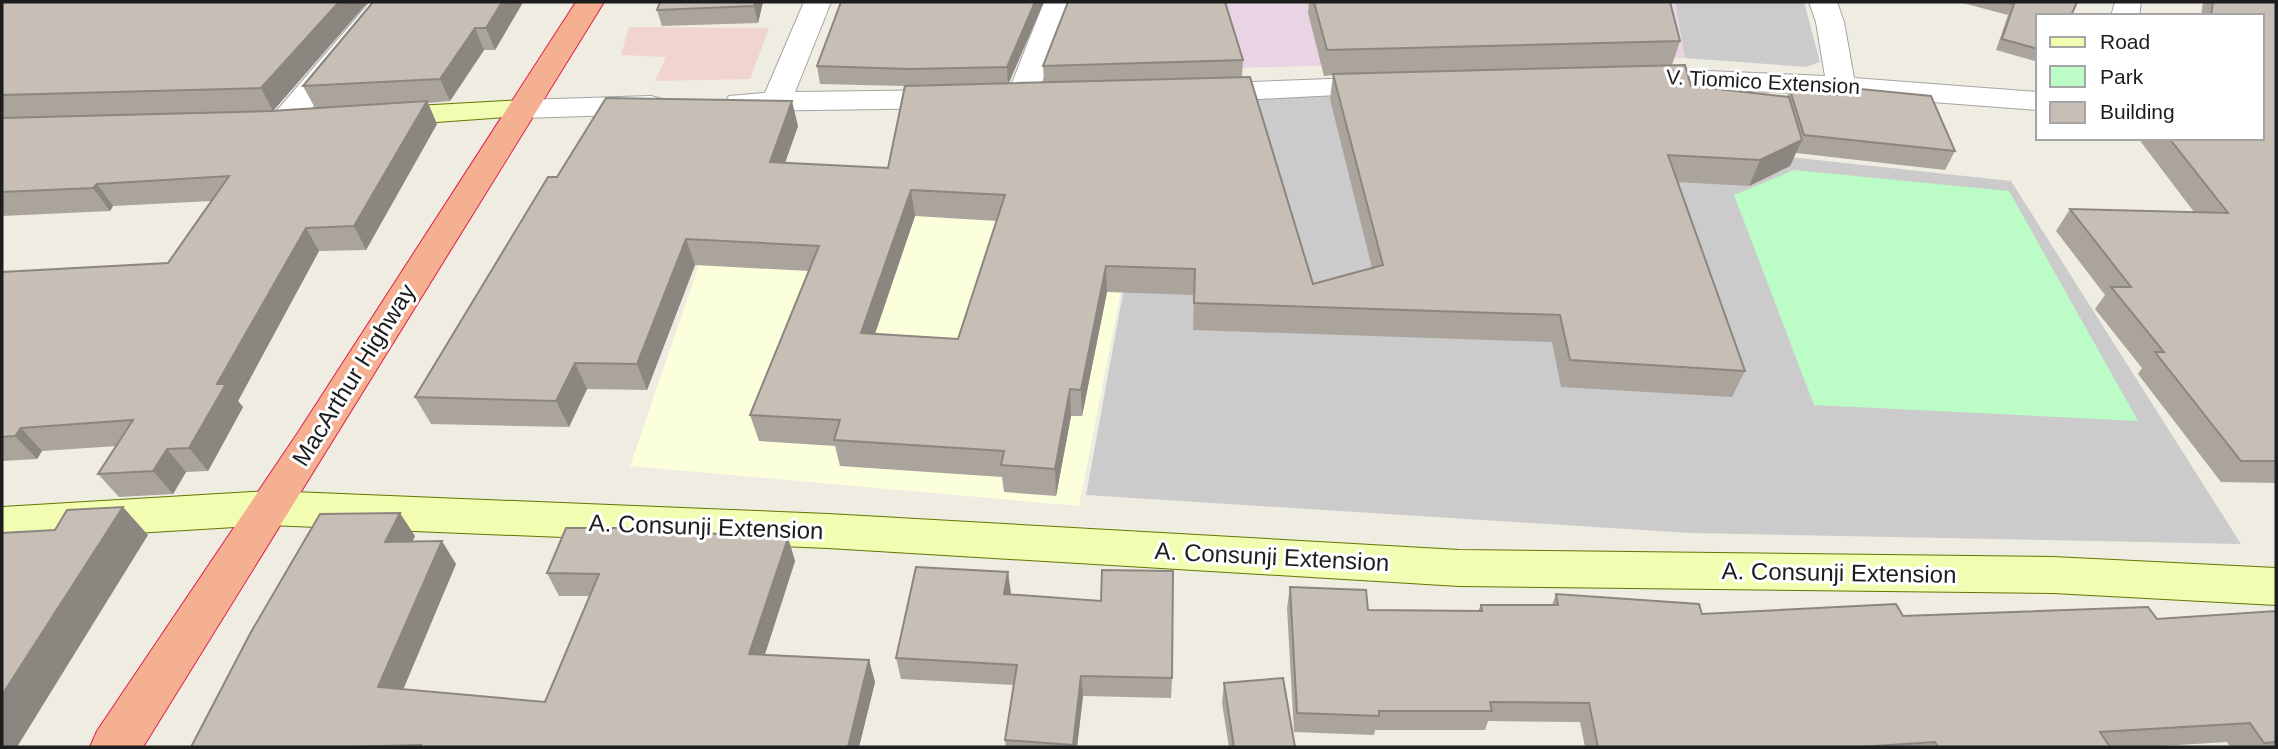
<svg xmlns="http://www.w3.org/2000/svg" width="2278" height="749" font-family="Arial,sans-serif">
	<rect width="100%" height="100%" fill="#efece2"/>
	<polygon fill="#f1d4d0" points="629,27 769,28 750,79 655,81 666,57 621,55"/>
	<polygon fill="#e9d4e3" points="1154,2 1675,2 1685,58 1132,70"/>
	<polygon fill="#fcffdb" points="719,207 1135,219 1079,506 630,466"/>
	<g fill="#cbcbcb">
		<polygon points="1675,2 1804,2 1820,62 1806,67 1685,58"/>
		<polygon points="1415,91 1717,149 2011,181 2241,544 1690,533 1086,495 1135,228 1186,99"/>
	</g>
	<polygon fill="#bcfcc7" points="1794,170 2009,191 2138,421 1814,405 1734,195"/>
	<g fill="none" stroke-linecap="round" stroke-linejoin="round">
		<defs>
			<g id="minor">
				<polygon points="370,2 398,2 295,129 284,131 273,129 269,122 273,115"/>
				<polygon points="804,2 831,2 795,92 952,90 963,93 967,99 963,105 952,108 740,111 729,108 725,102 729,96 765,93"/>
				<polygon points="1044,2 1072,2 1036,98 1032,104 1021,107 1010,104 1006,98"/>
				<polygon points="1809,2 1837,2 1844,22 1854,78 2038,92 2038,110 1841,95 1635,86 1625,83 1620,77 1625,71 1635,68 1825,76 1816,22"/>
				<polygon points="2115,2 2141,2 2139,16 2111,16"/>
				<polygon points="1383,77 1394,80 1398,86 1394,92 1201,102 1190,99 1186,93 1190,87 1201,84"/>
				<polygon points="651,96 662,99 666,105 662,111 651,114 522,118 511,115 507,109 511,103 522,100"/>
			</g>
			<g id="secondary">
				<polygon points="522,100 533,103 537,109 533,115 380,126 369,124 365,117 369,110 380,108"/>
				<polygon points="269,491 828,514 1459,550 2053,557 2276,568 2276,605 2053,593 1459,586 828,548 269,525 2,541 2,507"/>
			</g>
			<polygon id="trunk" points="576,2 604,2 143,747 90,747 97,731 297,434"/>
		</defs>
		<use href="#minor" stroke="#a4a4a4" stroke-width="2"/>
		<use href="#secondary" stroke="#607800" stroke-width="2"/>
		<use href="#trunk" stroke="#e31a4b" stroke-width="2"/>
		<use href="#minor" fill="#fff" fill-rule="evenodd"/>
		<use href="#secondary" fill="#f2fdb2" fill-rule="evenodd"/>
		<use href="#trunk" fill="#f5b092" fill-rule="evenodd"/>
	</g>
	<g fill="#aba49c" fill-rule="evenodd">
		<polygon points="2,2 368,2 273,111 271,111 315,108 303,86 373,2 521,2 522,4 495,50 484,50 450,101 428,103 437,124 366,250 319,251 238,401 243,407 208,471 186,472 173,494 119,497 98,474 117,446 42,451 37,459 2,461 2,272 168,263 211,201 113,206 110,211 2,216"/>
		<polygon points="763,2 758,23 662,26 657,10"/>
		<path d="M1044 2 1009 83 1044 82 1043 66 1243 60 1242 77 1313 284 1372 268 1330 99 1333 75 1324 76 1308 13 1309 2H1670L1680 41 1672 65 1691 86 1787 97 1790 90 1837 95 1840 87 1955 151 1945 170 1796 153 1790 166 1749 186 1677 182 1745 371 1732 397 1561 387 1552 342 1193 330 1194 295 1107 292 1082 416H1071L1056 496 1004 492 1002 477 840 466 835 446 759 441 750 415 809 271 695 265 647 390 587 389 569 427 431 424 415 397 557 177 798 126 785 163 888 168 904 86 820 84 817 66ZM915 216 997 221 958 339 875 334Z"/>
		<polygon points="1959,2 2077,2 2038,16 2038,62 1996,50 2008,15"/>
		<polygon points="2203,2 2276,2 2276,483 2221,482 2138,374 2142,368 2095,309 2105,295 2056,231 2070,209 2194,212 2141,142 2143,138 2262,138 2262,16 2201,16"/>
		<polygon points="415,536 412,542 456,564 403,689 545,702 590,596 559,596 547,573 788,538 795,561 765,654 869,660 875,682 859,747 191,747"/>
		<polygon points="1290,587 1368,610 1478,611 1481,605 1552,605 1556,594 1702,614 2157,619 2276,611 2276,747 2230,747 2227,742 2145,747 1585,747 1580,722 1488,721 1485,730 1375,730 1374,735 1294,732 1287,608"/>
		<polygon points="1011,593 1010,595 1172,678 1171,698 1083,696 1077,747 1006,747 1005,740 1014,685 901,679 896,658"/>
		<polygon points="1224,683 1295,747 1229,747 1222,703"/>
	</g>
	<g fill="#8b867f">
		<polygon points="339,2 368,2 273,111 261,88"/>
		<polygon points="502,2 521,2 522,4 495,50 486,28"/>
		<polygon points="755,2 763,2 758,23 754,6"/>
		<polygon points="1035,2 1044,2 1008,84 1007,67"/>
		<polygon points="475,28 484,50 450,101 440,79"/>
		<polygon points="427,101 437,124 366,250 354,226"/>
		<polygon points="792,101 798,126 776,188 770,162"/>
		<polygon points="1802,140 1790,166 1749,186 1760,160"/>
		<polygon points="97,184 113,206 110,211 93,188"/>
		<polygon points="911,190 915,216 866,360 861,333"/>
		<polygon points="306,228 319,251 238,401 243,407 208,471 189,448 217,384"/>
		<polygon points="686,239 695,265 647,390 637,364"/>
		<polygon points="1106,266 1107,292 1082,416 1081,390"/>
		<polygon points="575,363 587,389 569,427 556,401"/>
		<polygon points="1070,389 1071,416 1056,496 1055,469"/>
		<polygon points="21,428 42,451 37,459 15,436"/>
		<polygon points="167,449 186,472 173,494 153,471"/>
		<polygon points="123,507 148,535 17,747 2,747 2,695"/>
		<polygon points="400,513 415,536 401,565 385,542"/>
		<polygon points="788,538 795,561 758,676 749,654"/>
		<polygon points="442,541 456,564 395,709 378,687"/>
		<polygon points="1008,572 1011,593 1007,615 1004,594"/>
		<polygon points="869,660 875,682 859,747 848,747"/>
		<polygon points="1081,676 1083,696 1077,747 1073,747"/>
	</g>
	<g fill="#c7bfb5" stroke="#8b867f" stroke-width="2" fill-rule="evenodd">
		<polygon points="2,2 339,2 261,88 2,95"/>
		<polygon points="373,2 502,2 486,28 475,28 440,79 303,86"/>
		<polygon points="660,2 755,2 754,6 657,10"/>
		<polygon points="841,2 1035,2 1007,67 910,69 817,66"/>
		<polygon points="1068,2 1225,2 1243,60 1043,66"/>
		<polygon points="1314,2 1670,2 1680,41 1327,50"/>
		<polygon points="2006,2 2077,2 2071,16 2038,16 2038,49 2002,39 2014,4"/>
		<polygon points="2213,2 2276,2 2276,461 2241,461 2155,352 2164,352 2111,287 2131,287 2070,209 2228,213 2169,138 2262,138 2262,16 2211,16"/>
		<path d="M1685 65 1691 86 1789 97 1802 140 1760 160 1668 155 1745 371 1570 360 1560 315 1194 303 1195 269 1106 266 1081 390 1070 389 1055 469 1001 465 1004 451 834 440 840 420 750 415 819 246 686 239 637 364 575 363 556 401 415 397 548 177H557L606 98 792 101 770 162 888 168 905 86 1250 77 1313 284 1383 265 1333 74ZM911 190 1005 195 958 339 861 333Z"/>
		<polygon points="1840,87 1931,96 1955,151 1804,135 1790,90 1843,95"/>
		<polygon points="427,101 354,226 306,228 217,384 226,384 189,448 167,449 153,471 98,474 133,420 21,428 15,436 2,437 2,272 168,263 229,176 97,184 93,188 2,192 2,118 271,111"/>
		<polygon points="123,507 2,695 2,533 55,530 67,510"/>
		<polygon points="400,513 385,542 442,541 378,687 545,702 599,574 547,573 566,528 617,528 788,538 749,654 869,660 848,747 420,747 421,745 343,747 191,747 251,632 320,514"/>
		<polygon points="916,567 1008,572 1004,594 1101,601 1102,570 1173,571 1172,678 1081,676 1073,745 1005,740 1017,665 896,658"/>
		<polygon points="1290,587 1366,590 1368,610 1482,611 1481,605 1558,605 1556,594 1699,604 1702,614 1896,604 1903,616 2148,607 2157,619 2276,611 2276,742 2264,743 2250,723 2100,732 2110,747 1938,747 1935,742 1859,747 1598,747 1589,703 1490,702 1492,711 1379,711 1379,716 1297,713"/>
		<polygon points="1283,678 1295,747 1234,747 1224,683"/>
	</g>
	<g text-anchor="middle" stroke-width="6" stroke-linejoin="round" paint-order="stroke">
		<g font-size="21" fill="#1d1d1d" stroke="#fff">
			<text transform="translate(1763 82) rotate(3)" y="7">V. Tiomico Extension</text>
		</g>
		<g font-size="24" fill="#1d1d1d" stroke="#fff">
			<text transform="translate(354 375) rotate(-58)" y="8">MacArthur Highway</text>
			<text transform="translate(706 527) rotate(2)" y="8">A. Consunji Extension</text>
			<text transform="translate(1272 557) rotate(3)" y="8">A. Consunji Extension</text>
			<text transform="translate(1839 573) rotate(1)" y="8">A. Consunji Extension</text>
		</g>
	</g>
	<rect width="2278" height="749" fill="none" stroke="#1d1d1d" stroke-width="7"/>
	<rect x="2036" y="14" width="228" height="126" fill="#ffffff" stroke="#a5a5a5" stroke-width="2"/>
	<rect x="2050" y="37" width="35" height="10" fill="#f2fdb2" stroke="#a5a5a5" stroke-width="2"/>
	<text x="2100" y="49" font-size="21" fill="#1d1d1d">Road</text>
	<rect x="2050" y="66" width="35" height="21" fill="#bcfcc7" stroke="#a5a5a5" stroke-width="2"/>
	<text x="2100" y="84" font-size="21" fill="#1d1d1d">Park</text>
	<rect x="2050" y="102" width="35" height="21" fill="#c7bfb5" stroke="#a5a5a5" stroke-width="2"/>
	<text x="2100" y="119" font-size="21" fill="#1d1d1d">Building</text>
</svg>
